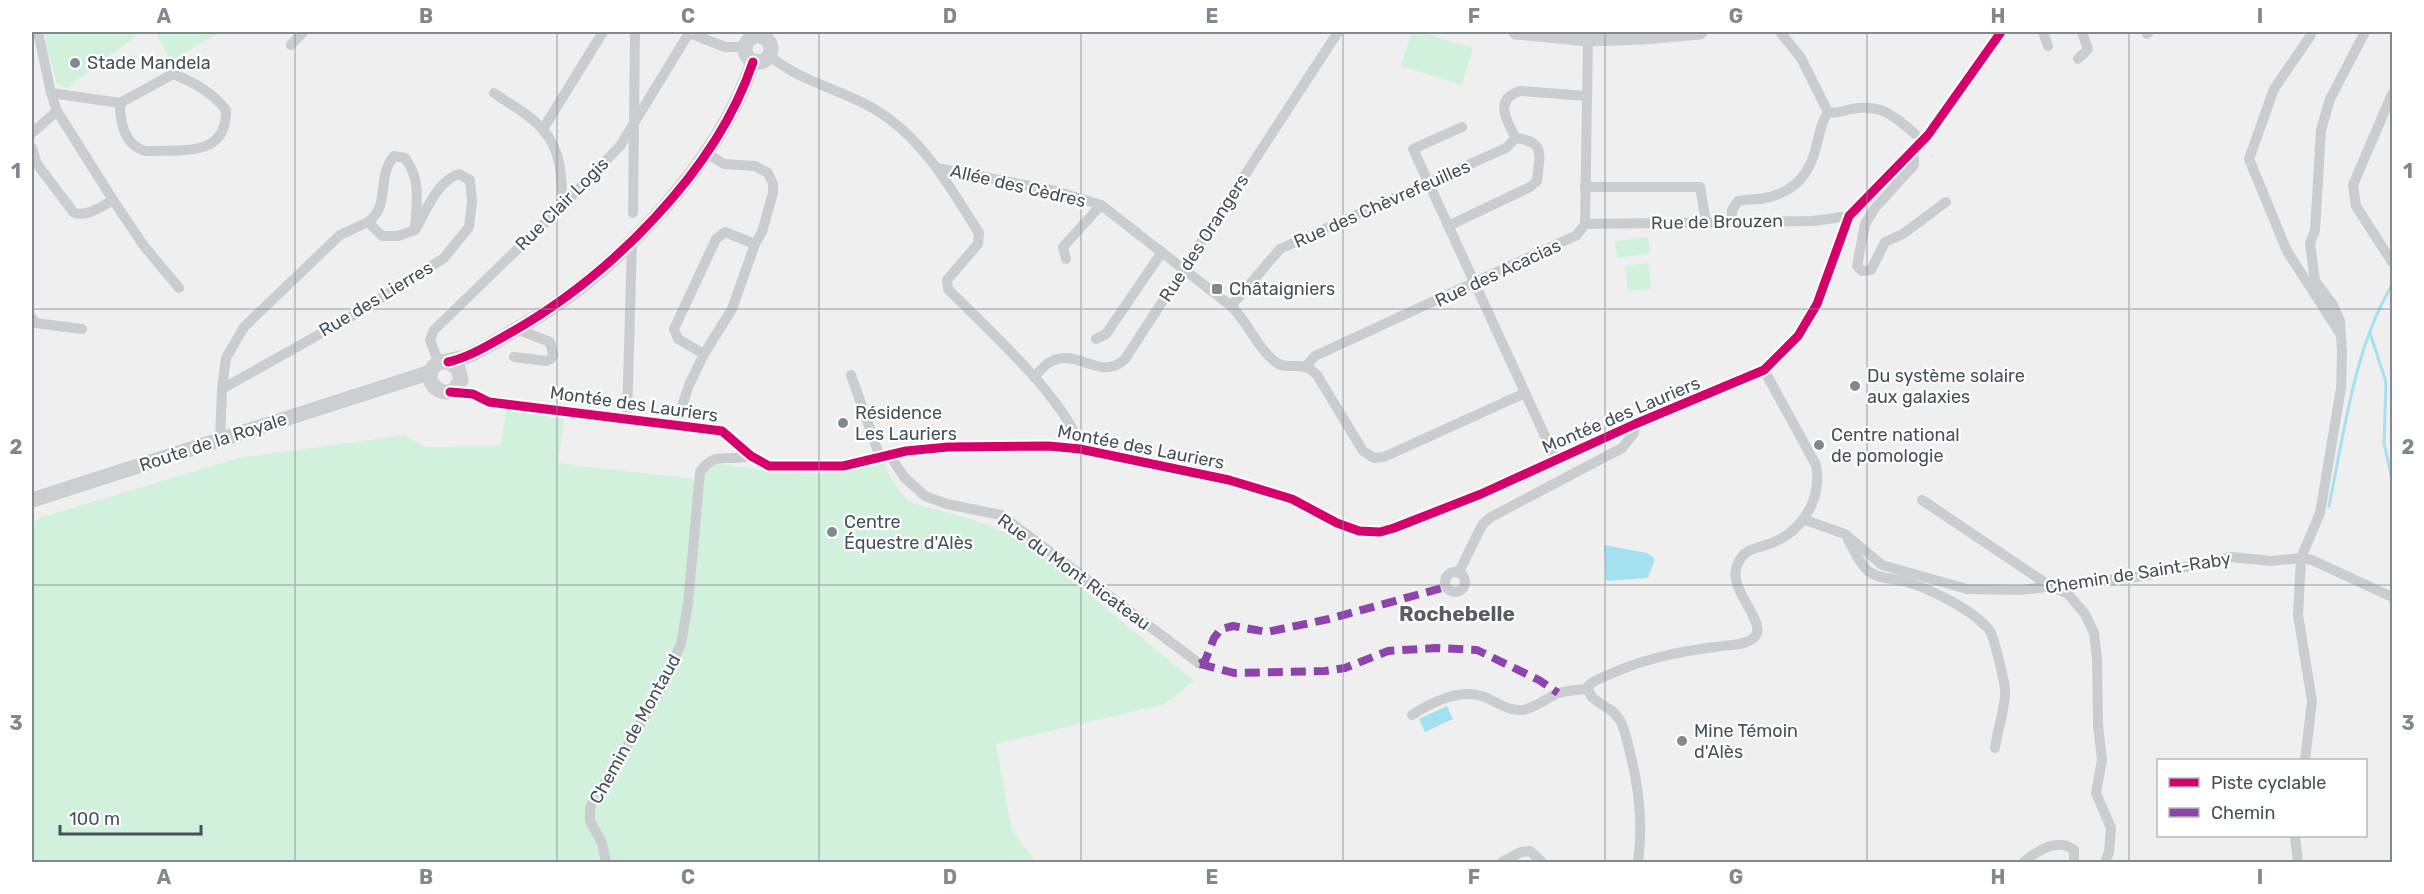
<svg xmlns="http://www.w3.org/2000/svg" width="2424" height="894" font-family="Rubik,sans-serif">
	<rect width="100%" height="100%" fill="#f0efef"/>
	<g fill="#d2f1dd">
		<polygon points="46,32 141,32 67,88 57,84 45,42"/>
		<polygon points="155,32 220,32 171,61"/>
		<polygon points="1412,32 1420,32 1473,48 1462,85 1401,66"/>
		<polygon points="1648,237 1650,254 1617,258 1615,241"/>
		<polygon points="1649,263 1651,289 1628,291 1625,266"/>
		<polygon points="506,410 564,419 558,463 703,480 704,470 716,463 773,472 818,473 885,463 888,472 897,488 909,502 975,520 1035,545 1073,581 1194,681 1165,704 996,744 1012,830 1036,862 32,862 32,523 39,518 238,458 405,435 425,447 501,446"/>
	</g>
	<g fill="#a3e1f1">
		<polygon points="1604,545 1647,553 1655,559 1648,578 1606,581"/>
		<polygon points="1447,706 1453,719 1425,732 1419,719"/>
	</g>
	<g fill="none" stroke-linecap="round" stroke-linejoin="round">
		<g stroke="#a3e1f1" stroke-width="3">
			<polyline points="2370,333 2386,382 2384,443 2392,480"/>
			<path d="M2329 506C2344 434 2354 348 2392 285"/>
		</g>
		<g stroke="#cacdd0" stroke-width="10">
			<polyline points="38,32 51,93 120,103"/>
			<polyline points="687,32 725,47 745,47"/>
			<path d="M1780 32 1801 58 1828 112C1836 114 1843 111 1851 109 1882 104 1893 115 1915 134"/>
			<polyline points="2043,32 2048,46"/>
			<polyline points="2147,34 2149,32"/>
			<polyline points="2311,35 2274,89 2249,159 2287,251 2341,335"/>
			<polyline points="291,45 303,32"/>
			<path d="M770 56C804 85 852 91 888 118 928 147 953 192 979 233L978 244 947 280 948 289C983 325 1070 402 1080 449"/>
			<polyline points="2078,59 2088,49 2082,32"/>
			<path d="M173 74C194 82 212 92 226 110 227 159 180 149 145 151 124 145 120 122 120 103Z"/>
			<polyline points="51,93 57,111 113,200 144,246 179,288"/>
			<path d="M494 93C509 104 531 115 543 130 562 150 562 180 562 206"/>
			<polyline points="2392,94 2353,185 2356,206 2392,262"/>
			<polyline points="1462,127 1413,149 1556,460"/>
			<polyline points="543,129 603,32"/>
			<polyline points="32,133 57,111"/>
			<path d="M1516 138C1507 122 1493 99 1520 91L1587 96"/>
			<path d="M32 148 37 164 74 213C88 217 102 206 113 200"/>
			<polyline points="1910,152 1914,158 1914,165 1875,208 1865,224 1857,266 1862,271 1871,270 1885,242 1903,234 1946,202"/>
			<path d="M937 168 1056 191 1101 205 1231 306C1248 322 1259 351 1277 363 1286 369 1296 364 1305 367 1309 367 1314 372 1317 375L1363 451 1374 458 1384 457 1525 393"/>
			<polyline points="1585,187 1700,187 1706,222"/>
			<polyline points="633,213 635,32"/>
			<path d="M368 222C391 206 376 177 394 156L405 158C421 179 417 202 415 227"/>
			<path d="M1732 222V210L1738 201C1747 199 1757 200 1766 198 1794 192 1810 174 1816 147 1820 134 1820 124 1828 112"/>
			<polyline points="1585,224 1813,221 1849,216"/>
			<polyline points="1066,259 1063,247 1101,205"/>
			<path d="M1231 306 1280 249 1506 148 1516 138C1547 142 1539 156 1537 181L1530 187 1448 226"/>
			<polyline points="32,318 35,323 82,329"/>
			<polyline points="1096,339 1106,334 1162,252"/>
			<polyline points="704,354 678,339 674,329 716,239 725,232 755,244"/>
			<polyline points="514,357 546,361 551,359 553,355 550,342 516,329"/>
			<polyline points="439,363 430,340 434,330 562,206 620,146 689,33"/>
			<polyline points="1306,366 1315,356 1577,235 1585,224 1588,39"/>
			<polyline points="851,375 880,457"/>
			<path d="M1034 377C1039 372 1045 364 1052 361 1077 348 1102 382 1125 359L1338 32"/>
			<polyline points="450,392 473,394 489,402 722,431 751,456 769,466 843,466 906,451 948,447 1049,446 1080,449 1229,480 1292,499 1337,523 1359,531 1380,532 1394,528 1481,494 1635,424 1764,370 1798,336 1817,304 1849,216 1928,135 2001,32"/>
			<polyline points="627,418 632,241"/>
			<polyline points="676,424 689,385 704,354 732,309 755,244 762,232 773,193 773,184 768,173 755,166 724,164 706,153"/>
			<path d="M220 440 222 389 226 358 244 327 340 235 368 222 382 236H398L415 230C427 210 437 181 459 174L470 180 472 202 469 227 444 258 352 316 222 389"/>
			<polyline points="889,454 904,477 925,496 947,504 1001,515 1200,664"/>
			<polyline points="1922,500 2050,586 2068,594 2085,614 2094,633 2097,659 2098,725 2102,760 2096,793 2111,828 2109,852 2105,862"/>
			<polyline points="1805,520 1845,534 1882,565 1967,589 2020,590 2144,576 2231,557 2271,561 2301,558 2312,560 2392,597"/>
			<path d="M1848 540C1854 550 1859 563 1868 571 1878 579 1891 578 1903 581 1929 588 1974 610 1990 631 1994 637 2004 680 2005 689 2007 702 1997 731 1995 748"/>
			<circle cx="1455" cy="582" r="10"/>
			<polyline points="1459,572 1482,525 1491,517 1622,448 1634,433 1635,424"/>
			<path d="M1412 715C1432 702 1458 689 1482 696 1496 701 1507 711 1522 710 1535 708 1544 700 1556 694 1566 690 1578 690 1588 689"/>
			<polyline points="2305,760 2312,701 2298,615 2301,558 2320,513 2341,388 2342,352 2340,321 2333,305 2315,281 2310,243 2315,231 2321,130 2330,99 2365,32"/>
			<polyline points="2295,836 2298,862"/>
			<path d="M606 862 602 843 590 821V807L659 693 681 644 688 604 700 472C715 450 729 462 751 456"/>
			<polyline points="1502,862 1521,852 1530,851 1542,862"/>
			<path d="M1638 862C1643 826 1640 793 1631 757 1628 745 1626 733 1621 722 1611 703 1588 704 1588 686 1594 680 1601 678 1608 675 1651 655 1695 649 1740 644 1787 634 1722 593 1738 563 1746 547 1757 549 1772 543 1804 530 1822 498 1816 465L1764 370"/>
			<path d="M2024 862C2037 851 2058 837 2074 850V862"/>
		</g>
		<g stroke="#cbcfd2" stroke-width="15">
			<polyline points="1516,32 1588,39 1644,37 1700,32"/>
			<circle cx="758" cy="49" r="13"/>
			<path d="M448 362 458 368 461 380 454 390C436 399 420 374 437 364 446 359 458 360 468 356 488 347 508 334 527 323 618 270 719 163 753 62"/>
			<polyline points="32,500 431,372"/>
		</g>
		<g stroke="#8e44ad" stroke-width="8" stroke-dasharray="15 8" stroke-linecap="butt">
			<polyline points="1200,664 1234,673 1325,671 1345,668 1388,651 1436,648 1477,650 1539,680 1558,693"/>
			<polyline points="1200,664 1205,661 1214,638 1221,629 1233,626 1267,632 1329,619 1446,587"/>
		</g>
		<defs>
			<g id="cycleway">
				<path d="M448 362C470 357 490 344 510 333 609 277 716 172 753 62"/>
				<polyline points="450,392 473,394 489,402 722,431 751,456 769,466 843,466 906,451 948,447 1049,446 1080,449 1229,480 1292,499 1337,523 1359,531 1380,532 1394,528 1481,494 1635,424 1764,370 1798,336 1817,304 1849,216 1928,135 2001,32"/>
			</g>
		</defs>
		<use href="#cycleway" stroke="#fff" stroke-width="13"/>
		<use href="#cycleway" stroke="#d6006c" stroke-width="9"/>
	</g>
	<path fill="none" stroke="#818890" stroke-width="1.5" stroke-opacity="0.55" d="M295 32V862M557 32V862M819 32V862M1081 32V862M1343 32V862M1605 32V862M1867 32V862M2129 32V862M32 309H2392M32 585H2392"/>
	<g fill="#818890" stroke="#fff" stroke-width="2">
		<circle cx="75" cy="63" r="6"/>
		<rect x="1211" y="283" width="12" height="12" rx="3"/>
		<circle cx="1855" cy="386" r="6"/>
		<circle cx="843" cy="423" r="6"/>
		<circle cx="1819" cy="445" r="6"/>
		<circle cx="832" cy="532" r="6"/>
		<circle cx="1682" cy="741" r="6"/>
	</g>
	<g text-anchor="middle" stroke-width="4.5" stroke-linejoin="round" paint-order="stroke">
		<g font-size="18" fill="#45515d" stroke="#fff" text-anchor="start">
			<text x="87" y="69">Stade Mandela</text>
			<text x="1229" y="295">Châtaigniers</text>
			<text x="1867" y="382">Du système solaire<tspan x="1867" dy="21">aux galaxies</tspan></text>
			<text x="855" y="419">Résidence<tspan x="855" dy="21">Les Lauriers</tspan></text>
			<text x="1831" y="441">Centre national<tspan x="1831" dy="21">de pomologie</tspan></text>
			<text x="844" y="528">Centre<tspan x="844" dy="21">Équestre d'Alès</tspan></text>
			<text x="1694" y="737">Mine Témoin<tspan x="1694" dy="21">d'Alès</tspan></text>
		</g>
		<g font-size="18" fill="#45515d" stroke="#fff">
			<text transform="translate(1018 186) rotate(13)" y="6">Allée des Cèdres</text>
			<text transform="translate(562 204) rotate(-45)" y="6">Rue Clair Logis</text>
			<text transform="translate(1382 204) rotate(-24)" y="6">Rue des Chèvrefeuilles</text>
			<text transform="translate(1717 222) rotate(-1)" y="6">Rue de Brouzen</text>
			<text transform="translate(1204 238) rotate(-57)" y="6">Rue des Orangers</text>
			<text transform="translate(1498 273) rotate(-25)" y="6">Rue des Acacias</text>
			<text transform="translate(376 299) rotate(-31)" y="6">Rue des Lierres</text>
			<text transform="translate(634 404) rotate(8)" y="6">Montée des Lauriers</text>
			<text transform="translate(1621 415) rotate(-23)" y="6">Montée des Lauriers</text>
			<text transform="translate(213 442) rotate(-18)" y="6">Route de la Royale</text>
			<text transform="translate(1141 447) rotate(11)" y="6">Montée des Lauriers</text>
			<text transform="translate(1074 572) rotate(36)" y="6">Rue du Mont Ricateau</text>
			<text transform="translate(2138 573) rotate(-9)" y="6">Chemin de Saint-Raby</text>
			<text transform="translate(635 729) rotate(-61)" y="6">Chemin de Montaud</text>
		</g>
		<g font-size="21" font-weight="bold" fill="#5a5e64" stroke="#fff">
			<text x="1457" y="621">Rochebelle</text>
		</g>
	</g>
	<rect width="2424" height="894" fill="none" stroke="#ffffff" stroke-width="66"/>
	<rect x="2157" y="759" width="210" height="78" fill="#ffffff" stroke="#b5b9be" stroke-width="1.5"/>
	<rect x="2169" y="778" width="30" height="9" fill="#d6006c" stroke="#b5b9be" stroke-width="1.5"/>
	<text x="2211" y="789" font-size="18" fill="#45515d">Piste cyclable</text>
	<rect x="2169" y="808" width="30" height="9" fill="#8e44ad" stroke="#b5b9be" stroke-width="1.5"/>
	<text x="2211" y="819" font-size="18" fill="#45515d">Chemin</text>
	<path d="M60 825v9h141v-9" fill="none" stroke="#45515d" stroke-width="3"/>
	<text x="69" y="825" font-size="18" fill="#45515d" stroke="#ffffff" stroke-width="4.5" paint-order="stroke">100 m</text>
	<rect x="33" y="33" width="2358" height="828" fill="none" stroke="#818890" stroke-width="2"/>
	<g font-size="20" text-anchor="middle" font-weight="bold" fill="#818890">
		<text x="164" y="23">A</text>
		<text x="426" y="23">B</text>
		<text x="688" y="23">C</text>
		<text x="950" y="23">D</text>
		<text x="1212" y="23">E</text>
		<text x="1474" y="23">F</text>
		<text x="1736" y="23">G</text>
		<text x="1998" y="23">H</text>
		<text x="2260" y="23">I</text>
		<text x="16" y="178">1</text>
		<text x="2408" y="178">1</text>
		<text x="16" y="454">2</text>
		<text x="2408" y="454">2</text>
		<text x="16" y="730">3</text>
		<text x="2408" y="730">3</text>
		<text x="164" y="884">A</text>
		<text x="426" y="884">B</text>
		<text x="688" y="884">C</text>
		<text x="950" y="884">D</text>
		<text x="1212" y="884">E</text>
		<text x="1474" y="884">F</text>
		<text x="1736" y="884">G</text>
		<text x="1998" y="884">H</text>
		<text x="2260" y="884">I</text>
	</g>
</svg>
